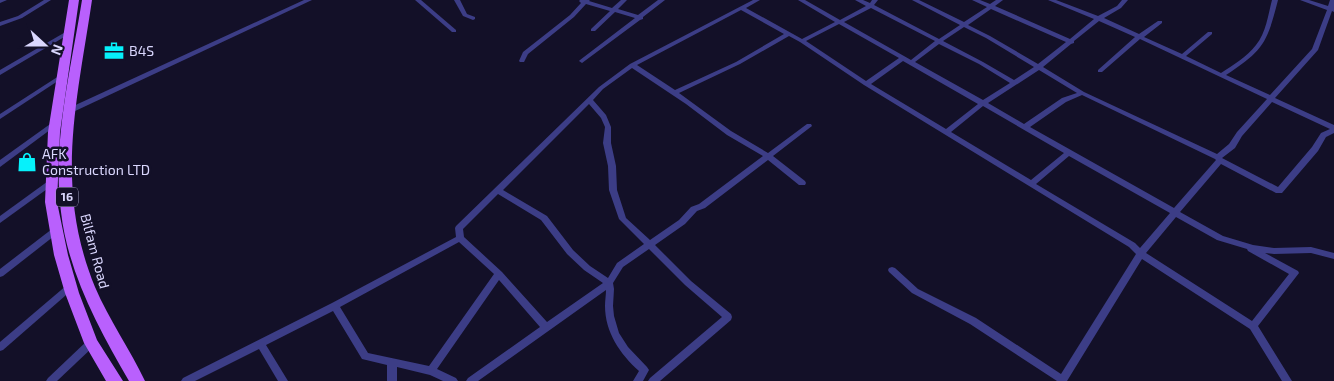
<svg xmlns="http://www.w3.org/2000/svg" width="1334" height="381" font-family="'Exo 2',sans-serif">
	<rect width="100%" height="100%" fill="#131028"/>
	<g fill="none" stroke-linecap="round" stroke-linejoin="round">
		<g fill="#3c3d86" fill-rule="evenodd">
			<polygon points="0,0 7,0 0,3"/>
			<polygon points="44,0 51,0 22,18 0,26 0,22 18,16"/>
			<polygon points="304,0 312,0 73,112 69,112 68,110 69,108"/>
			<polygon points="415,0 421,0 456,30 456,32 452,32"/>
			<polygon points="454,0 460,0 467,14 475,17 475,19 473,20 463,16"/>
			<polygon points="580,0 590,0 589,1 612,8 621,0 627,0 618,9 638,15 658,0 665,0 643,17 643,19 640,20 582,63 579,61 580,60 635,18 615,12 595,31 591,31 591,29 610,11 586,4 574,17 528,54 524,62 520,62 519,61 523,52 570,15 581,3 579,1"/>
			<path d="M753 0H760L746 8 802 39 835 22 798 0H805L840 20 866 6 855 0H863L870 3 872 0H878L874 5 939 39 960 25 912 0H919L964 22 987 7 972 0H980L990 4 996 0H1003L995 6 1070 39 1094 19 1048 0H1056L1098 16 1117 6 1122 0H1128L1121 8 1104 18 1139 34 1158 21H1162V23L1144 37 1182 54 1208 32H1212V34L1186 56 1221 73C1233 65 1247 57 1256 45 1266 33 1268 15 1272 0H1278C1267 43 1264 50 1226 75L1270 95 1312 49 1327 10 1300 0H1309L1328 6 1330 0H1334V12L1332 11 1318 50 1275 98 1334 125V133L1326 137 1318 151 1282 193H1276L1221 164 1180 212 1223 236 1253 245 1274 248 1311 247 1334 253V259L1311 253 1274 254 1265 253 1298 271 1299 273 1258 326 1292 381H1282L1250 329 1142 259 1067 381H1057L970 324 912 293 889 272 888 270 889 268 892 267 895 268 918 289 976 318 1061 374 1136 254 1129 247 864 85 800 42 789 36 740 64 679 93 731 131 768 153 807 124H811L812 126 773 156 805 181 806 183 805 185H799L768 160 705 208 697 211 685 224 655 245 691 281 731 314 732 317 731 320 660 381H648L650 378 722 317 685 285 649 249 623 267 613 283 614 289 613 306 614 316 619 333 628 347 647 367 649 370 643 381H633L639 371C620 354 605 332 605 306 605 300 606 295 606 290L478 381H466L468 378 540 327 499 280 437 369 456 378 458 381H443L430 375 397 367V381H387V365L362 359 333 311 266 345 288 381H278L259 349 195 381H181L183 378 332 303 456 237 455 228 456 226 599 87 630 64ZM871 8 935 41 911 60 844 22ZM991 9 1066 42 1038 64 990 36 968 25ZM741 10 784 34 736 62 675 90 637 65ZM1099 21 1135 37 1098 70V72H1102L1140 39 1267 99 1237 132 1229 144 1217 154 1084 92 1043 67 1071 44 1074 43V41ZM839 24 899 58 866 81 806 41ZM964 27 986 38 1034 67 1014 80 983 62 943 41ZM939 44 979 64 1010 83 983 100 915 62ZM903 61 978 104 946 129 871 84ZM632 68 686 104 727 135 763 156 699 204 691 207 679 220 650 240 626 218 617 190 616 166 611 143V127L606 115 593 100 603 89ZM1039 70 1077 93 1062 98 1024 124 988 103ZM1082 95 1215 159 1216 160 1174 208 1030 127 1066 102ZM1272 102 1330 129 1321 133 1312 147 1278 187 1222 158 1235 148 1242 136ZM589 104 601 118 605 127 603 143 608 166 609 190 619 219 644 244 617 263 608 278 590 266 573 250 547 216 503 190ZM983 106 1064 153 1031 180 951 132ZM1069 156 1170 213 1140 248 1135 243 1036 184ZM498 194 541 220 567 254 584 270 603 283 547 322 502 272 464 237 463 229ZM1176 217 1217 240 1247 249 1248 251 1289 274 1252 321 1146 253ZM459 242 494 274 429 366 368 353 340 307Z"/>
			<polygon points="69,30 72,32 71,33 0,75 0,70"/>
			<polygon points="62,74 64,75 65,76 64,77 0,119 0,114"/>
			<polygon points="53,122 55,122 58,124 0,167 0,160"/>
			<polygon points="51,179 54,180 55,182 54,184 0,223 0,216"/>
			<polygon points="55,228 58,229 59,231 58,233 3,276 0,277 0,269 52,229"/>
			<polygon points="70,284 73,285 74,287 73,289 3,350 0,351 0,342 67,285"/>
			<polygon points="91,339 94,340 95,343 94,346 57,381 46,381 48,378 88,340"/>
		</g>
		<g fill="#b960fd" fill-rule="evenodd">
			<polygon points="69,0 79,0 60,132 57,202 68,255 79,293 97,340 123,381 106,381 84,343 65,293 54,255 45,202 48,132"/>
			<path d="M82 0H92C77 102 54 187 95 287 109 320 130 349 145 381H129C99 329 68 273 61 212 52 142 71 69 82 0Z"/>
		</g>
	</g>
	<defs>
		<symbol id="office-bare" viewBox="-9 -9 18 18"><path d="M-6-3h4V-5.5h4V-3h4V5H-6ZM-1-4.5V-3h2v-1.5ZM-6 0V1H6V0Z" fill="#06f1fb" stroke="#131028" stroke-width="2.5" paint-order="stroke"/></symbol>
		<symbol id="shop-bare" viewBox="-9 -9 18 18"><path d="M-5-2.5h2.3a2.7 3.5 0 0 1 5.4 0H5L5.5 6h-11ZM-1.5-2.5h3a1.5 2.3 0 0 0-3 0Z" fill="#06f1fb" stroke="#131028" stroke-width="2.5" paint-order="stroke"/></symbol>
	</defs>
	<g fill-rule="evenodd">
		<use href="#office-bare" x="100" y="37" width="28" height="28"/>
		<use href="#shop-bare" x="13" y="148" width="28" height="28"/>
	</g>
	<g text-anchor="middle" stroke-width="5" stroke-linejoin="round" paint-order="stroke">
		<rect fill="#131028" stroke="#9e9bbe" stroke-width="1" x="56" y="187.5" width="22" height="19" rx="4"/>
		<g font-size="12" font-weight="bold" fill="#dad7fe">
			<text x="67" y="201">16</text>
		</g>
		<g font-size="14" fill="#dad7fe" stroke="#131028" text-anchor="start">
			<text x="129" y="56">B4S</text>
			<text x="42" y="159">AFK<tspan x="42" dy="16">Construction LTD</tspan></text>
		</g>
		<g font-size="14" fill="#dad7fe" stroke="#131028">
			<text transform="translate(95 251) rotate(75)" y="5">Bilfam Road</text>
		</g>
	</g>
	<g transform="translate(45 45) rotate(111)" stroke="#131028" stroke-width="4" paint-order="stroke">
	<path d="M0-4L9 19L0 12L-9 19Z" fill="#dad7fe"/>
	<text y="-8" font-size="14" font-weight="bold" text-anchor="middle" fill="#dad7fe">N</text>
	</g>
</svg>
